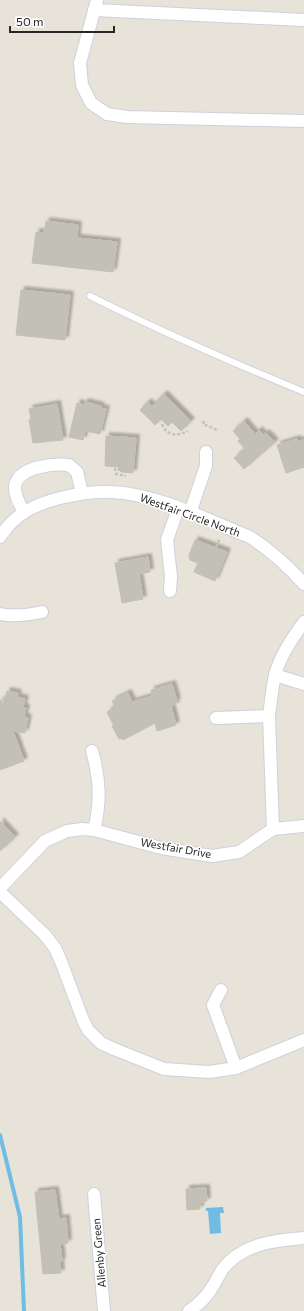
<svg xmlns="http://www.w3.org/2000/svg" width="304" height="1311" font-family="Commissioner,sans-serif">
	<defs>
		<filter id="shadow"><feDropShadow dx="3.5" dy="-3.5" stdDeviation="1" flood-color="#0004"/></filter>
	</defs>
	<rect width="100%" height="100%" fill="#e8e3d8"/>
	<polygon fill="#71bce5" points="223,1207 224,1213 220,1213 221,1233 210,1234 208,1211 206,1211 206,1208"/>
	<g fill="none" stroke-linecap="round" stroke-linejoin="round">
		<polyline stroke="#71bce5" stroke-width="4" points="0,1135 20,1217 24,1311"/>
	</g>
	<g fill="#c3c1b7" stroke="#c3bfb3" filter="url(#shadow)">
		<polygon points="46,221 78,225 77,238 117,242 113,272 32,263 36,232 44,233"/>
		<polygon points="21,290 70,295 65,340 16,335"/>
		<polygon points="164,394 191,421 181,431 172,422 168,426 161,419 155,425 140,410 148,402 152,406"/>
		<polygon points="85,402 101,406 100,408 106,409 100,434 85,431 83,440 69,437 77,403 84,405"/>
		<polygon points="57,404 63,440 33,443 29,420 31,419 29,409"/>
		<polygon points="244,421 255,434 259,430 263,435 266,433 275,442 244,469 234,458 245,449 238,441 240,439 233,431"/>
		<polygon points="106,436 136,438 133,473 121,472 121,471 118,470 119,467 105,466"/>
		<polygon points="297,439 298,441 304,440 304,467 286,473 277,445"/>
		<polygon points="195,540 227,552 215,581 194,572 198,563 190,560 189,555"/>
		<polygon points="148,557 150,572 139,574 143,599 122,603 115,563"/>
		<polygon points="172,684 177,701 175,702 176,705 171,706 176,725 157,731 155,723 123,740 122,738 119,739 112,726 114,726 107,712 115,707 112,701 128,693 132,702 152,696 151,690"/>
		<polygon points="7,691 18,693 17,697 25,699 23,707 26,708 24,717 28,718 25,733 13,731 24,761 0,770 0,700 1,700 3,706"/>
		<polygon points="0,821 15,837 0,851"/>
		<polygon points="206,1188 207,1201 200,1202 200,1209 187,1210 186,1189"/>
		<polygon points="55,1190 59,1219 66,1218 68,1243 60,1244 62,1261 60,1262 61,1273 43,1274 35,1192"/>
	</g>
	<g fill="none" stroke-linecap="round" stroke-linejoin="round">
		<defs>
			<path id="service" d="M90 296C160 331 231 362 304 392"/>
			<g id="minor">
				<polyline points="97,0 80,63 82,85 91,103 107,114 127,117 304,121"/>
				<polyline points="94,10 304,20"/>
				<path d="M24 512C20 505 14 495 15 486 18 467 53 463 69 465L77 472 82 493"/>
				<polyline points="190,513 206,466 206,452"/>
				<path d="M0 537C15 514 33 505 60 498 77 494 93 491 111 492 159 494 207 520 250 537 270 550 288 566 304 584"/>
				<polyline points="170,591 171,577 167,540 178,508"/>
				<path d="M0 614C14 617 28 615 42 612"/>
				<polyline points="275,675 304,684"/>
				<polyline points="216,718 269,716"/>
				<path d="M92 751C100 779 101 802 94 830"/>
				<polyline points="273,829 304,826"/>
				<path d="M0 888 45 841 67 831 82 829 94 830 161 848 212 856 239 852 273 829 269 716C271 702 272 688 275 675 280 656 292 638 304 622"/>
				<polyline points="0,892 45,935 55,948 62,964 83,1020 88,1030 101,1043 114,1049 164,1069 209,1072 236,1068 304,1040"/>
				<polyline points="221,990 213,1005 236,1068"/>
				<polyline points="94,1194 104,1311"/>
				<path d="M189 1311C198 1305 208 1295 213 1286 216 1281 219 1275 222 1270 241 1244 275 1240 304 1238"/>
			</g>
		</defs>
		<use href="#service" stroke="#ced0df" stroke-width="8"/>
		<use href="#minor" stroke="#ced0df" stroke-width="14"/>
		<g stroke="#c2c2c2" stroke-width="2.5" stroke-dasharray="3 2" stroke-linecap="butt">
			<polyline points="204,421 203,424 217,430"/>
			<path d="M162 424C167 437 178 436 188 431"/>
			<polyline points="115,468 116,474 126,476"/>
			<polyline points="216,547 220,538"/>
		</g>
		<use href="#service" stroke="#fff" stroke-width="6"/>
		<use href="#minor" stroke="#fff" stroke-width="12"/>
	</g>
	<g text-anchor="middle" stroke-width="3" stroke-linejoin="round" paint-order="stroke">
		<g font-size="11" fill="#262626" stroke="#fff">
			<text transform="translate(190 515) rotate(20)" y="4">Westfair Circle North</text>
			<text transform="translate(176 848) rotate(10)" y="4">Westfair Drive</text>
			<text transform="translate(99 1253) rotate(-95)" y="4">Allenby Green</text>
		</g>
	</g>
	<path d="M10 26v6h104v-6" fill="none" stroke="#262626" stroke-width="2"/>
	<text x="16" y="26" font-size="12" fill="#262626" stroke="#ffffff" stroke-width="3" paint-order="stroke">50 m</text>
</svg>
